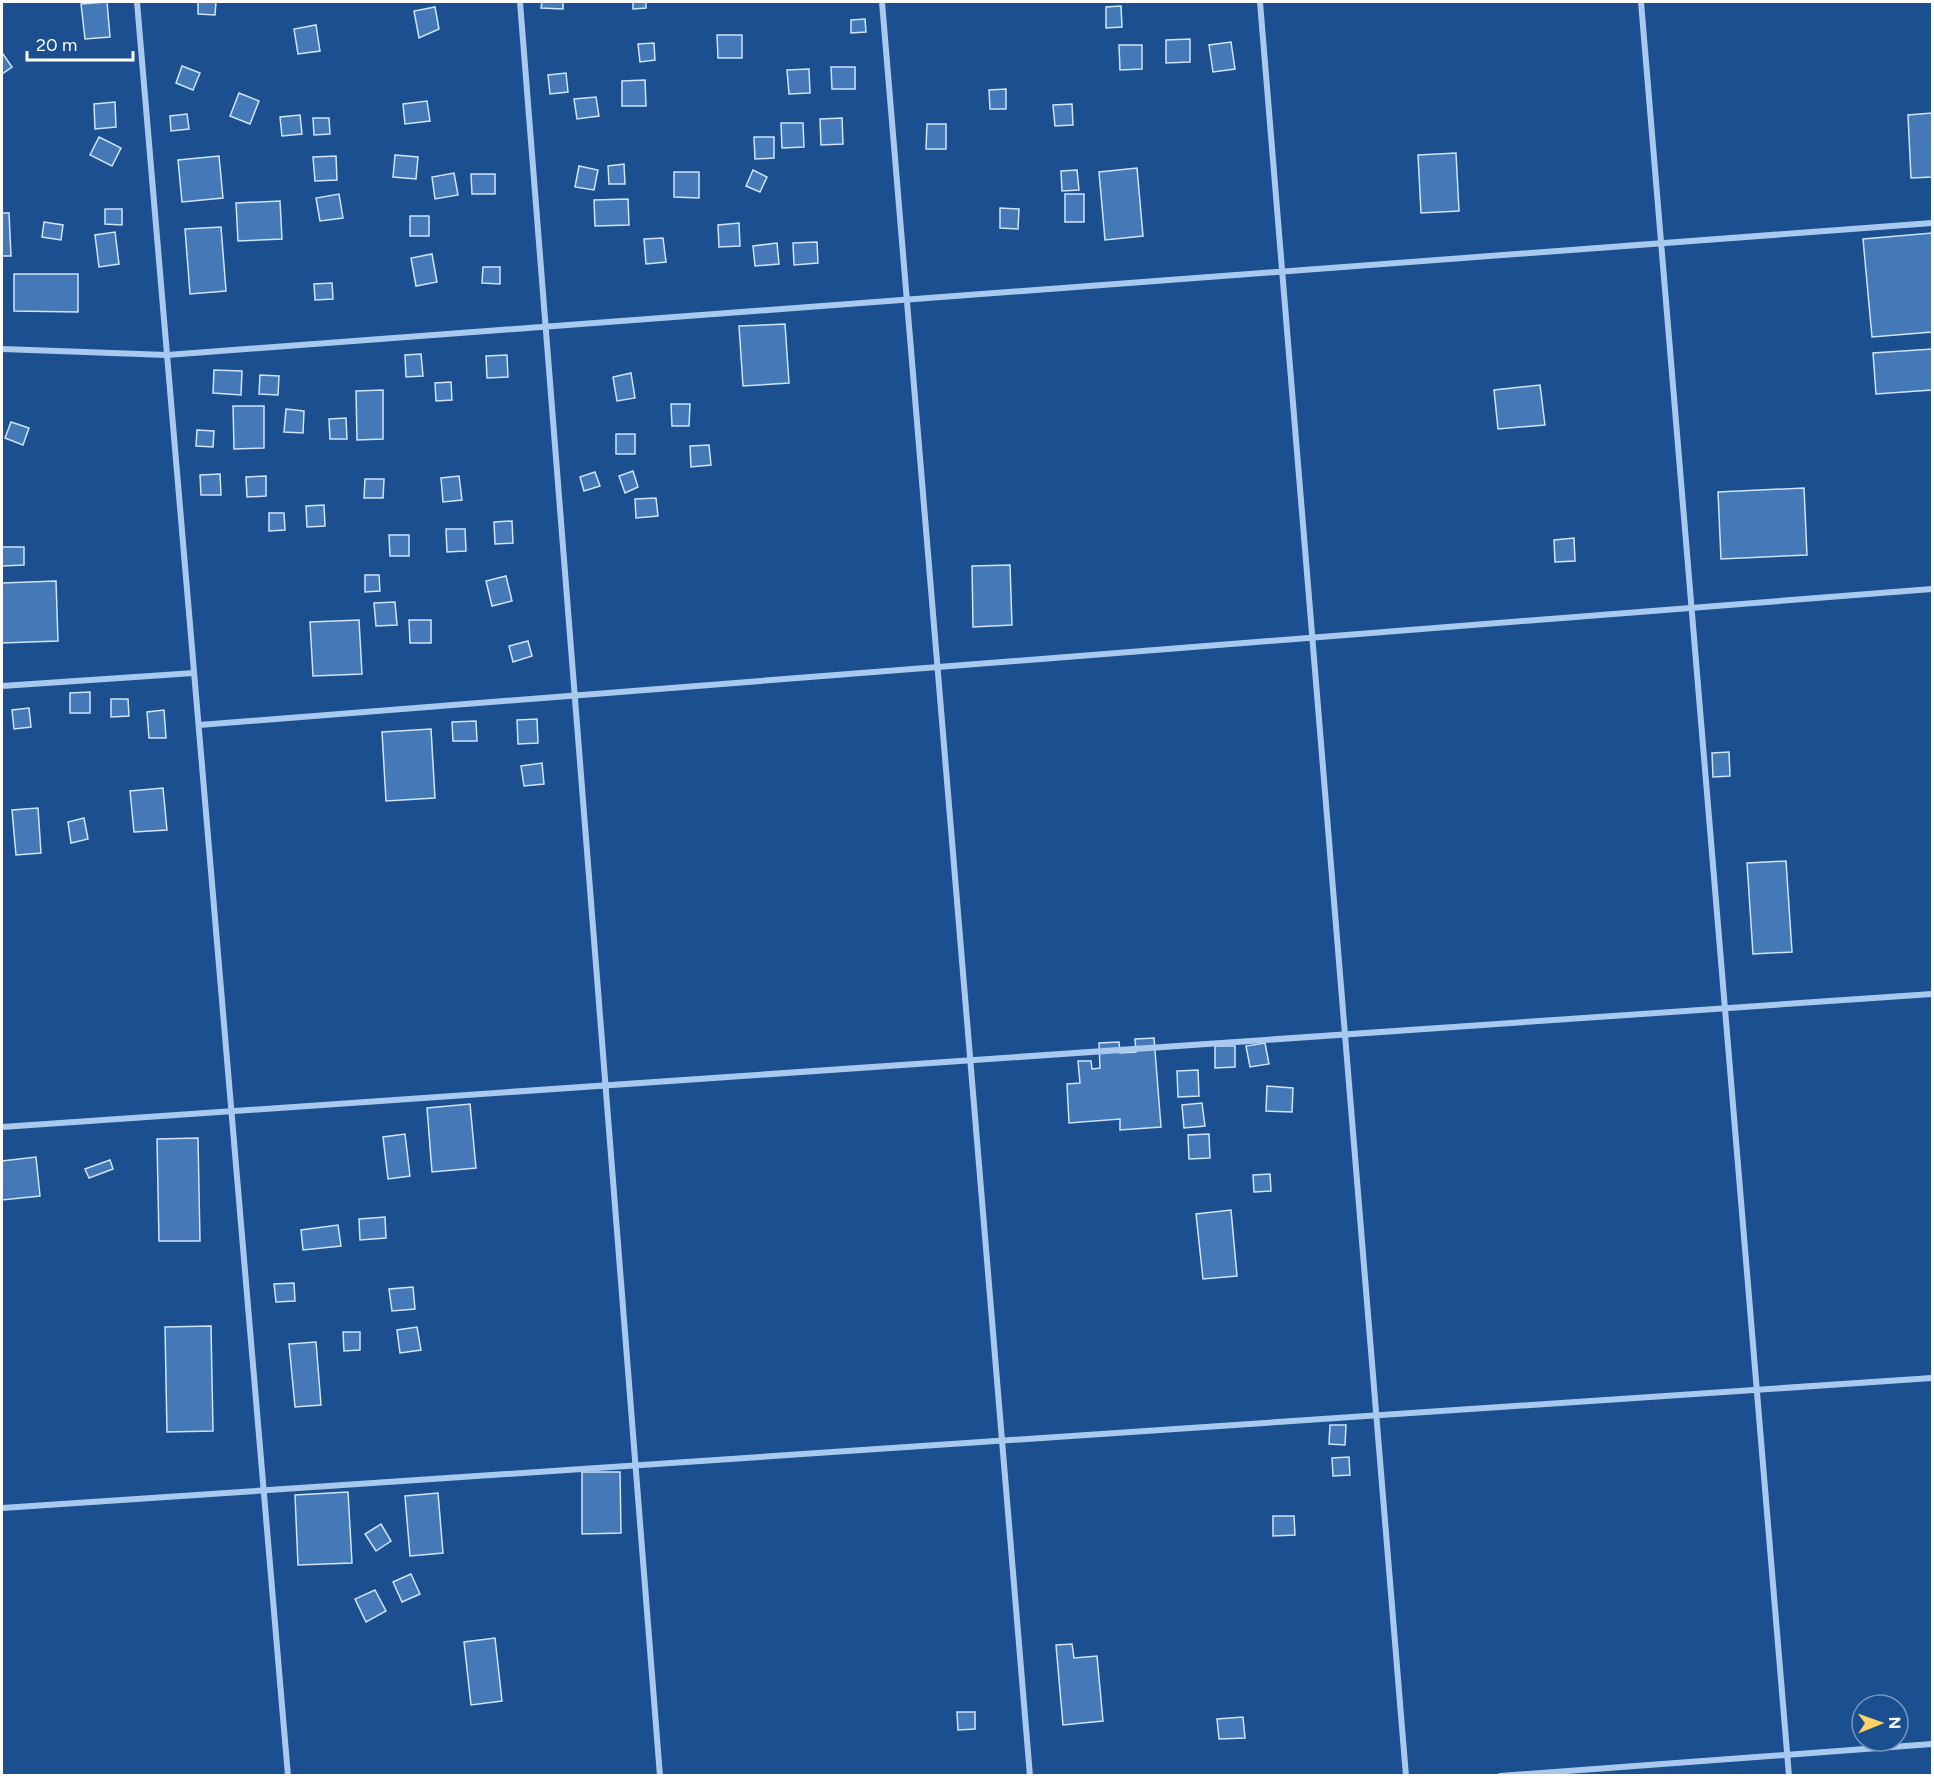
<svg xmlns="http://www.w3.org/2000/svg" width="1934" height="1777" font-family="Figtree,sans-serif">
	<rect width="100%" height="100%" fill="#1b4f8f"/>
	<g fill="#4478b7" stroke="#cfe3fa" stroke-width="1.5">
		<polygon points="107,2 110,37 85,39 81,4"/>
		<polygon points="198,2 216,2 215,15 198,14"/>
		<polygon points="542,2 563,2 563,9 541,8"/>
		<polygon points="633,2 646,2 646,8 633,9"/>
		<polygon points="1121,6 1122,27 1106,28 1106,7"/>
		<polygon points="435,7 439,29 419,38 414,11"/>
		<polygon points="865,19 866,32 851,33 851,20"/>
		<polygon points="316,25 320,51 298,54 294,29"/>
		<polygon points="717,35 742,35 742,58 718,58"/>
		<polygon points="1190,39 1190,62 1166,63 1166,40"/>
		<polygon points="1231,42 1235,69 1213,72 1209,45"/>
		<polygon points="654,43 655,60 640,62 638,44"/>
		<polygon points="1119,45 1142,45 1142,69 1120,70"/>
		<polygon points="3,54 12,67 2,74 2,54"/>
		<polygon points="182,66 200,73 193,90 176,83"/>
		<polygon points="831,67 855,67 855,89 832,89"/>
		<polygon points="809,69 810,93 789,94 787,70"/>
		<polygon points="566,73 568,92 550,94 548,75"/>
		<polygon points="645,80 646,106 622,106 622,81"/>
		<polygon points="1006,89 1006,109 990,109 989,90"/>
		<polygon points="239,93 259,101 250,124 230,116"/>
		<polygon points="596,97 599,116 577,119 574,99"/>
		<polygon points="427,101 430,121 405,124 403,104"/>
		<polygon points="115,102 116,127 95,129 94,104"/>
		<polygon points="1072,104 1073,125 1055,126 1053,105"/>
		<polygon points="1932,113 1932,177 1911,178 1908,115"/>
		<polygon points="187,114 189,129 171,131 170,116"/>
		<polygon points="300,115 302,134 282,136 280,117"/>
		<polygon points="313,118 329,118 330,134 314,135"/>
		<polygon points="842,118 843,144 821,145 820,119"/>
		<polygon points="781,123 803,123 804,147 782,148"/>
		<polygon points="927,124 946,124 946,149 926,149"/>
		<polygon points="99,137 121,148 112,166 90,155"/>
		<polygon points="754,137 774,137 774,158 755,159"/>
		<polygon points="1456,153 1459,211 1421,213 1418,155"/>
		<polygon points="395,155 418,157 416,179 393,177"/>
		<polygon points="219,156 223,198 182,202 178,160"/>
		<polygon points="336,156 337,180 315,181 313,157"/>
		<polygon points="624,164 625,184 609,184 608,166"/>
		<polygon points="579,166 598,170 594,190 575,187"/>
		<polygon points="1137,168 1143,236 1105,240 1099,172"/>
		<polygon points="753,170 767,177 760,192 746,186"/>
		<polygon points="1077,170 1079,190 1062,191 1061,171"/>
		<polygon points="674,172 699,172 699,198 674,197"/>
		<polygon points="454,173 458,195 435,199 432,177"/>
		<polygon points="471,174 495,174 495,194 472,194"/>
		<polygon points="339,194 343,218 320,221 316,198"/>
		<rect x="1065" y="194" width="19" height="28"/>
		<polygon points="628,199 629,225 595,226 594,200"/>
		<polygon points="280,201 282,239 238,241 236,203"/>
		<polygon points="1000,208 1019,209 1018,229 1000,228"/>
		<polygon points="105,209 122,209 122,225 105,224"/>
		<polygon points="2,213 9,213 11,256 2,256"/>
		<rect x="410" y="216" width="19" height="20"/>
		<polygon points="44,222 63,225 61,240 42,237"/>
		<polygon points="739,223 740,246 719,247 718,225"/>
		<polygon points="221,227 226,291 190,294 185,229"/>
		<polygon points="115,232 119,264 99,267 95,235"/>
		<polygon points="1932,233 1932,332 1872,337 1863,239"/>
		<polygon points="663,238 666,262 646,264 644,239"/>
		<polygon points="817,242 818,263 794,265 793,243"/>
		<polygon points="777,243 779,264 755,266 753,246"/>
		<polygon points="432,254 437,282 416,286 411,258"/>
		<polygon points="483,267 500,267 500,284 482,283"/>
		<polygon points="14,274 78,274 78,312 14,311"/>
		<polygon points="332,283 333,299 315,300 314,284"/>
		<polygon points="785,324 789,383 743,386 739,326"/>
		<polygon points="1932,349 1932,390 1876,394 1873,353"/>
		<polygon points="421,354 423,376 406,377 405,355"/>
		<polygon points="507,355 508,377 487,378 486,356"/>
		<polygon points="214,370 242,371 241,395 213,393"/>
		<polygon points="631,373 635,398 617,401 613,377"/>
		<polygon points="260,375 279,376 278,395 259,394"/>
		<polygon points="451,382 452,400 436,401 435,383"/>
		<polygon points="1540,385 1545,425 1498,429 1494,390"/>
		<polygon points="383,390 383,439 357,440 356,391"/>
		<polygon points="671,404 690,404 689,426 672,426"/>
		<polygon points="233,406 264,406 264,448 234,449"/>
		<polygon points="286,409 304,411 303,433 284,432"/>
		<polygon points="346,418 347,439 330,439 329,419"/>
		<polygon points="11,422 29,428 23,445 5,438"/>
		<polygon points="197,430 214,431 213,447 196,446"/>
		<rect x="616" y="434" width="19" height="20"/>
		<polygon points="709,445 711,465 691,467 690,446"/>
		<polygon points="633,471 638,487 625,493 619,476"/>
		<polygon points="595,472 600,486 584,491 580,477"/>
		<polygon points="220,474 221,495 201,495 200,475"/>
		<polygon points="266,476 266,496 247,497 246,477"/>
		<polygon points="459,476 462,500 443,502 441,478"/>
		<polygon points="365,479 384,479 383,498 364,498"/>
		<polygon points="1804,488 1807,555 1721,559 1718,492"/>
		<polygon points="656,498 658,516 636,518 635,499"/>
		<polygon points="324,505 325,526 307,527 306,506"/>
		<polygon points="269,513 284,513 285,530 269,531"/>
		<polygon points="512,521 513,543 495,544 494,522"/>
		<polygon points="446,529 465,529 466,551 447,552"/>
		<polygon points="389,535 409,535 409,556 390,556"/>
		<polygon points="1574,538 1575,561 1555,562 1554,540"/>
		<polygon points="2,547 24,547 24,565 2,566"/>
		<polygon points="1010,565 1012,625 973,627 972,566"/>
		<polygon points="365,575 379,575 380,591 365,592"/>
		<polygon points="506,576 512,601 492,606 486,581"/>
		<polygon points="56,581 58,641 2,643 2,583"/>
		<polygon points="395,602 397,625 376,626 374,603"/>
		<polygon points="359,620 362,674 313,676 310,622"/>
		<polygon points="409,620 431,620 431,643 410,643"/>
		<polygon points="528,641 532,656 513,662 509,646"/>
		<polygon points="90,692 90,713 70,713 70,693"/>
		<polygon points="111,699 128,699 129,716 111,717"/>
		<polygon points="29,708 31,727 14,729 12,710"/>
		<polygon points="164,710 166,738 149,738 147,712"/>
		<polygon points="537,719 538,743 518,744 517,720"/>
		<polygon points="476,721 477,741 453,741 452,722"/>
		<polygon points="431,729 435,798 386,801 382,732"/>
		<polygon points="1729,752 1730,776 1713,777 1712,753"/>
		<polygon points="542,763 544,784 524,786 521,766"/>
		<polygon points="163,788 167,830 134,832 130,791"/>
		<polygon points="38,808 41,853 16,855 12,810"/>
		<polygon points="84,818 88,839 71,843 68,822"/>
		<polygon points="1786,861 1792,952 1753,954 1747,863"/>
		<polygon points="1154,1038 1161,1127 1120,1130 1120,1119 1069,1123 1067,1084 1080,1083 1078,1061 1091,1061 1092,1069 1100,1068 1099,1043 1119,1042 1120,1053 1136,1052 1135,1039"/>
		<polygon points="1265,1043 1269,1064 1250,1067 1246,1046"/>
		<polygon points="1215,1046 1235,1046 1235,1067 1215,1068"/>
		<polygon points="1198,1070 1199,1096 1178,1097 1177,1071"/>
		<polygon points="1267,1086 1293,1088 1292,1112 1266,1111"/>
		<polygon points="1202,1103 1205,1126 1184,1128 1182,1105"/>
		<polygon points="470,1104 476,1168 432,1172 427,1108"/>
		<polygon points="405,1134 410,1176 388,1179 383,1137"/>
		<polygon points="1209,1134 1210,1158 1189,1159 1188,1135"/>
		<polygon points="198,1138 200,1241 159,1241 157,1139"/>
		<polygon points="36,1157 40,1196 2,1200 2,1161"/>
		<polygon points="110,1160 113,1169 89,1178 85,1169"/>
		<polygon points="1270,1174 1271,1191 1254,1192 1253,1175"/>
		<polygon points="1231,1210 1237,1276 1203,1279 1196,1214"/>
		<polygon points="385,1217 386,1238 360,1240 359,1219"/>
		<polygon points="338,1225 341,1246 303,1250 301,1230"/>
		<polygon points="294,1283 295,1301 276,1302 274,1284"/>
		<polygon points="413,1287 415,1309 392,1311 389,1289"/>
		<polygon points="211,1326 213,1431 167,1432 165,1327"/>
		<polygon points="417,1327 421,1350 400,1353 397,1330"/>
		<polygon points="343,1332 360,1332 360,1350 344,1351"/>
		<polygon points="316,1342 321,1405 295,1407 289,1344"/>
		<polygon points="1330,1425 1346,1425 1345,1445 1329,1444"/>
		<polygon points="1349,1457 1350,1475 1333,1476 1332,1458"/>
		<polygon points="582,1472 620,1472 621,1533 582,1534"/>
		<polygon points="348,1492 352,1563 298,1565 295,1495"/>
		<polygon points="438,1493 443,1553 410,1556 405,1496"/>
		<polygon points="1273,1516 1294,1516 1295,1535 1273,1536"/>
		<polygon points="381,1524 391,1541 376,1551 365,1534"/>
		<polygon points="411,1574 420,1594 402,1602 393,1582"/>
		<polygon points="375,1590 386,1611 366,1622 355,1599"/>
		<polygon points="495,1638 502,1701 471,1705 464,1642"/>
		<polygon points="1072,1644 1074,1658 1097,1656 1103,1721 1063,1725 1056,1645"/>
		<polygon points="957,1712 975,1712 975,1729 958,1730"/>
		<polygon points="1243,1717 1245,1738 1219,1739 1217,1719"/>
	</g>
	<g fill="none" stroke-linecap="round" stroke-linejoin="round">
		<g stroke="#a9c9ee" stroke-width="6">
			<polyline points="137,2 288,1776"/>
			<polyline points="520,2 660,1776"/>
			<polyline points="882,2 1030,1776"/>
			<polyline points="1260,2 1406,1776"/>
			<polyline points="1641,2 1789,1776"/>
			<polyline points="2,349 167,355 1932,223"/>
			<polyline points="2,686 194,673"/>
			<polyline points="199,725 1932,589"/>
			<polyline points="2,1127 1932,994"/>
			<polyline points="2,1508 1932,1378"/>
			<polyline points="1500,1776 1932,1744"/>
		</g>
	</g>
	<rect width="1934" height="1777" fill="none" stroke="#ffffff" stroke-width="6"/>
	<g transform="translate(1880 1723) rotate(89)"><circle r="28" fill="#1b4f8f" stroke="#7695bc" stroke-width="1.5"/>
	<path d="M0-4.5L10 22L0 15L-10 22Z" fill="#ffd166"/>
	<text y="-9" font-size="16" font-weight="bold" text-anchor="middle" fill="#ffffff">N</text>
	</g>
	<path d="M27 51v9h106v-9" fill="none" stroke="#ffffff" stroke-width="3"/>
	<text x="36" y="51" font-size="18" fill="#ffffff" stroke="#1b4f8f" stroke-width="4.5" paint-order="stroke">20 m</text>
</svg>
